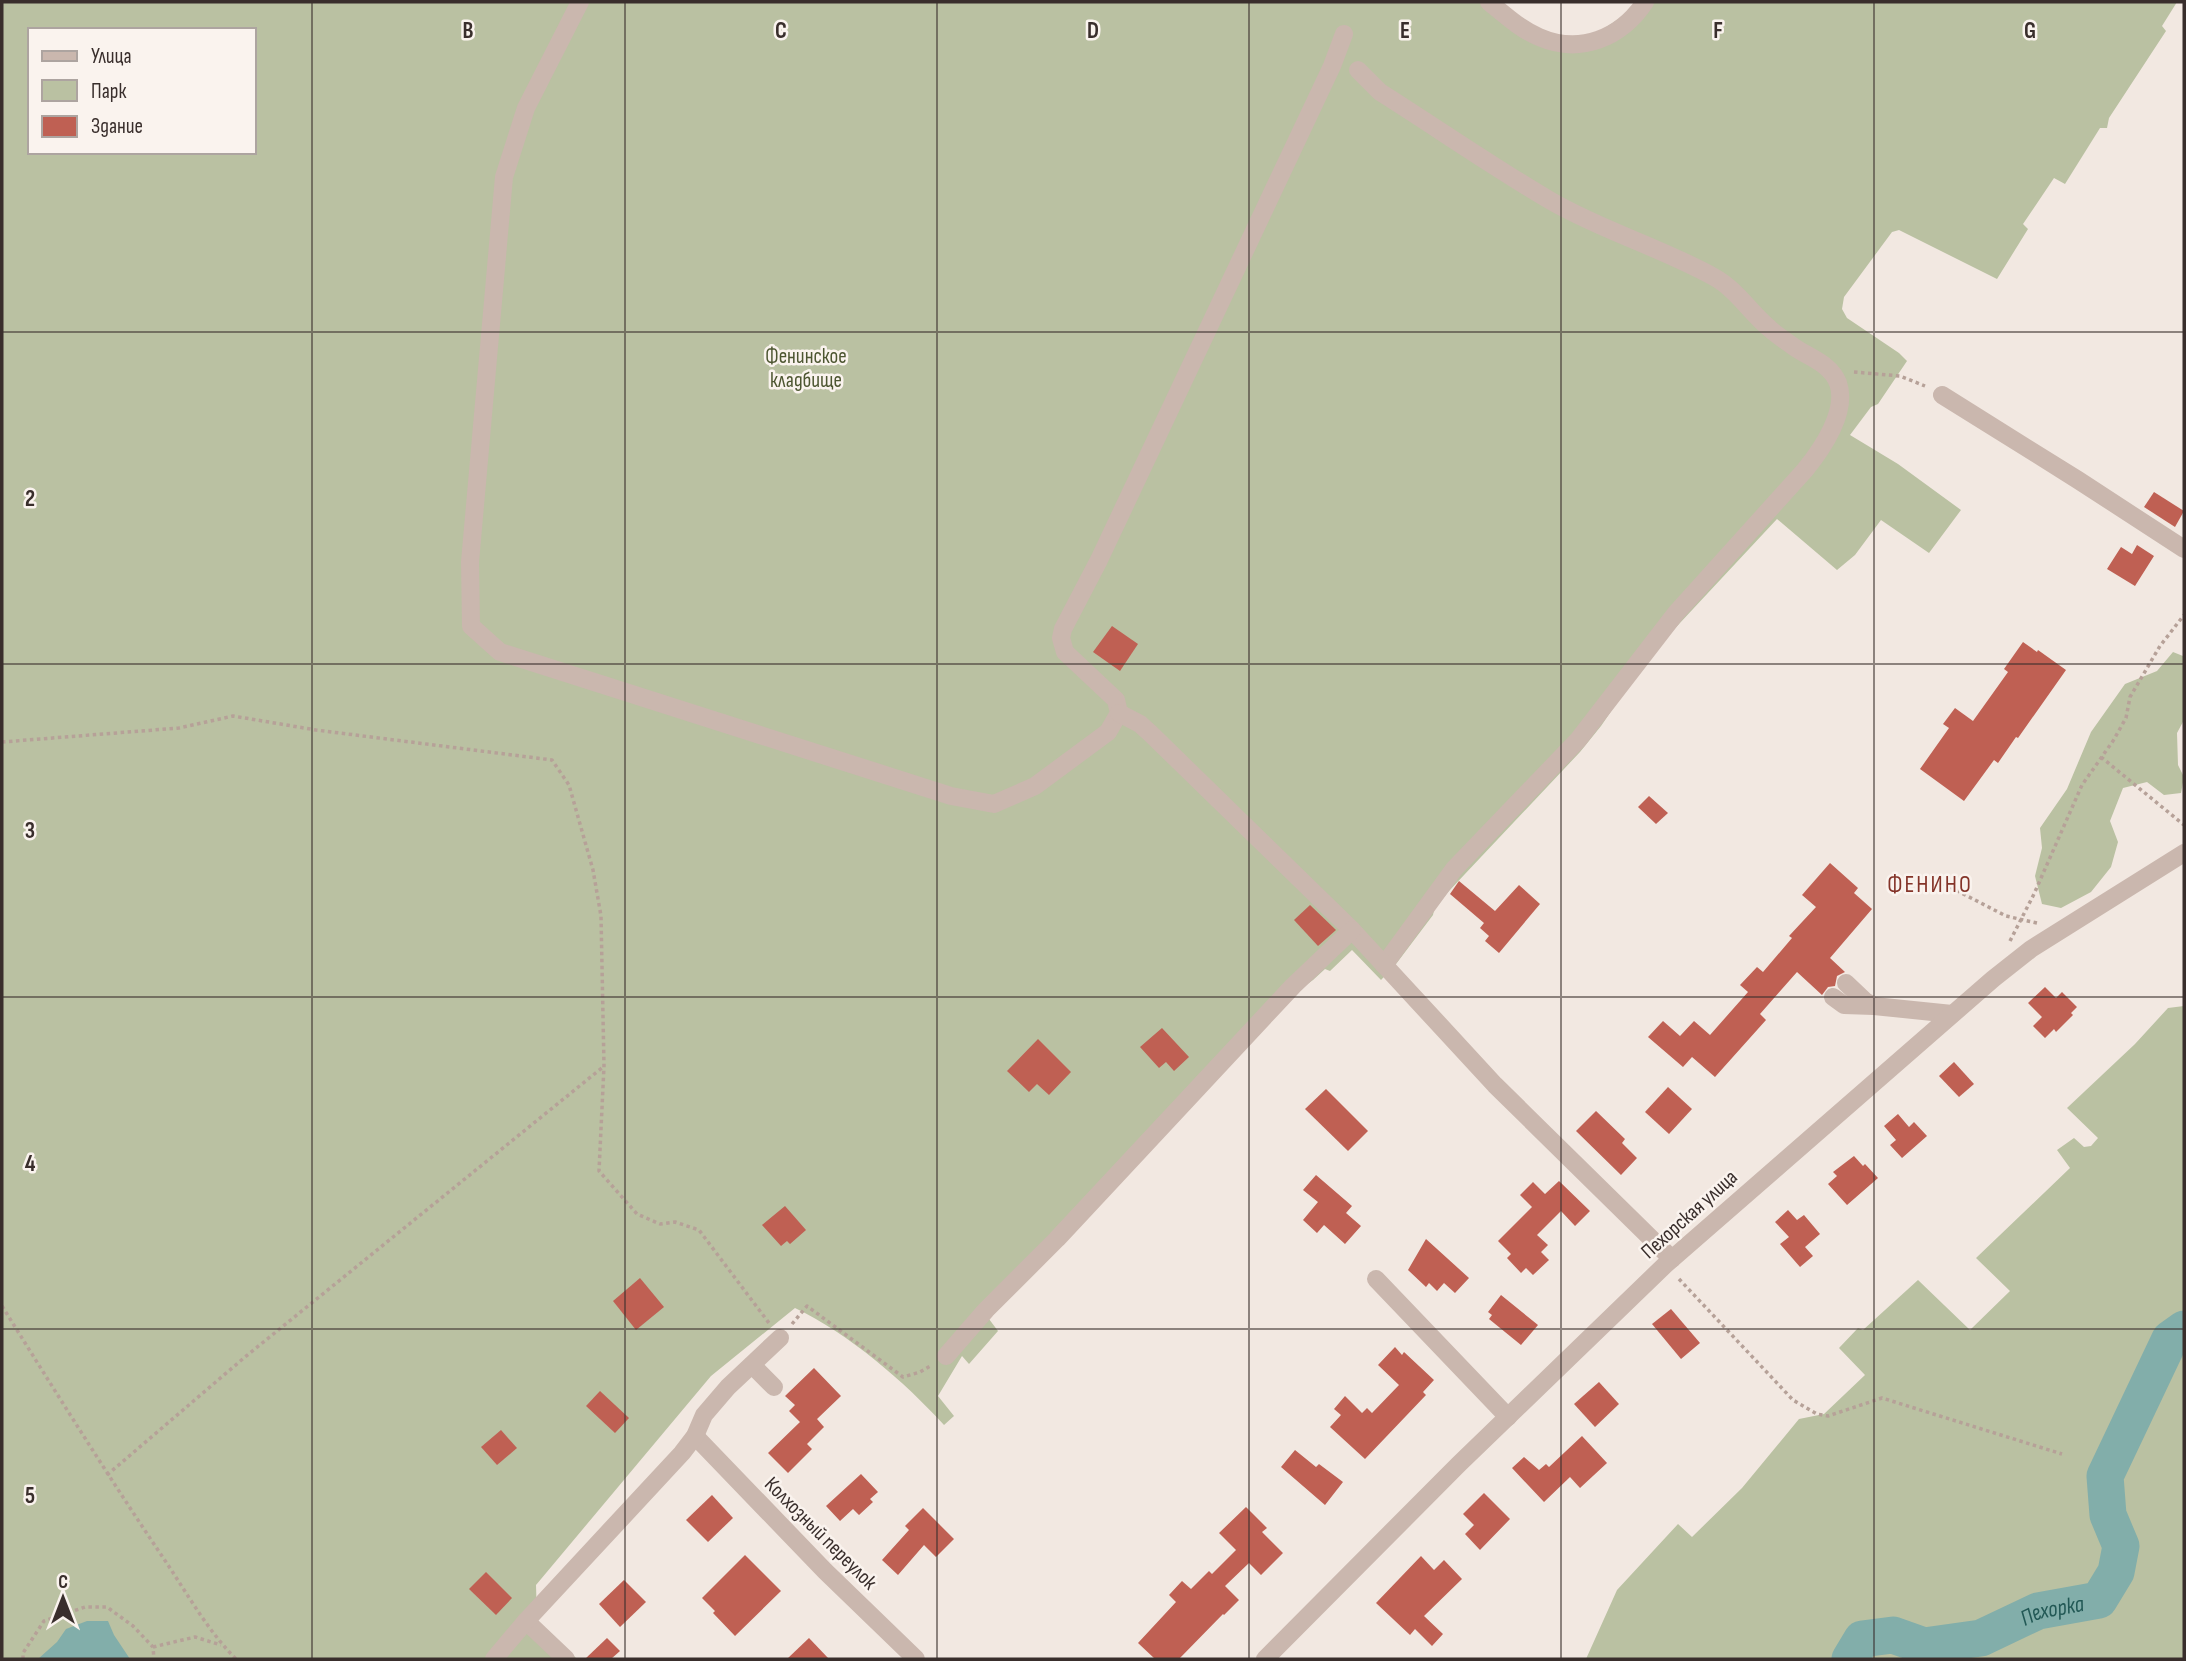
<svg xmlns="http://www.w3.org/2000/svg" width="2186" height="1661" font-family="'Sofia Sans Condensed',sans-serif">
	<rect width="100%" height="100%" fill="#f2e8e1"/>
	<g fill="#bac1a2" fill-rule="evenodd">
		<path d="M2 2H1489L1512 21 1580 44 1645 2H2177L2162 26 2166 31 2109 118 2107 128H2100L2065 184 2054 178 2023 224 2028 229 1997 279 1899 230 1892 232 1844 297 1842 309 1847 318 1899 353 1907 361 1878 404 1871 407 1850 435 1898 464 1961 510 1929 553 1881 520 1855 555 1837 570 1777 519 1665 639 1629 685 1601 726 1580 752 1448 892 1434 910 1433 915 1396 964 1381 980 1352 950 1330 971 1325 969 1313 980 1299 990 1186 1113 989 1319 998 1331 969 1364 962 1356 938 1396 954 1416 944 1425C905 1382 848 1333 795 1308L711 1376 536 1585 537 1620 577 1659H2ZM30 30H254V152H30Z"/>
		<polygon points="2173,652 2183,656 2184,720 2177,733 2178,765 2184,777 2181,793 2164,795 2147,782 2123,788 2110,821 2118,842 2111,867 2091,892 2061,908 2042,904 2035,876 2042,848 2040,828 2067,789 2091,732 2125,684 2157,671"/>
		<polygon points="2184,1006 2184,1659 1586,1659 1617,1590 1678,1524 1692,1537 1742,1488 1799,1419 1824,1414 1865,1375 1839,1348 1858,1328 1863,1330 1918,1280 1970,1330 2010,1291 1976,1258 2070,1168 2057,1150 2074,1138 2084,1147 2091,1146 2098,1138 2067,1108 2135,1044 2168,1008"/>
	</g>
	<polygon fill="#82aeaa" points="87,1621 108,1621 114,1635 130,1659 38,1659 57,1642 66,1629"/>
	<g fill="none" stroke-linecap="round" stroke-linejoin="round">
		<path stroke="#82aeaa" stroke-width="37" id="s1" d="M1850 1659 1862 1639 1893 1635 1924 1646 1981 1638 2038 1611 2099 1600 2116 1572 2121 1546 2108 1515 2105 1476 2170 1339 2184 1329"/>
	</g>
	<g fill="#bf6053">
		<polygon points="2154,492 2184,511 2175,527 2144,507"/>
		<polygon points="2137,545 2154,556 2135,586 2107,569 2121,547 2132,554"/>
		<polygon points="1112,626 1138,644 1120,671 1093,652"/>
		<polygon points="2023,642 2037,652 2038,650 2066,670 2018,738 2016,737 1998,763 1994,760 1964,801 1920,769 1949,728 1943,724 1955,708 1973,721 2008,672 2004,669"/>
		<polygon points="1649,796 1668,813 1656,824 1638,807"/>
		<polygon points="1830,863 1858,888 1854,893 1872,909 1830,958 1845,972 1837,976 1835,986 1828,987 1822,995 1797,972 1760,1014 1766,1020 1715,1077 1692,1057 1683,1067 1648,1037 1663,1021 1680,1036 1694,1021 1710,1035 1748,992 1740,985 1757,967 1763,972 1792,938 1789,936 1816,907 1802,895"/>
		<polygon points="1459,881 1495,911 1519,885 1540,904 1499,953 1485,941 1489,936 1480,928 1484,923 1450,894"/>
		<polygon points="1310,905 1336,930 1318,946 1294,920"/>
		<polygon points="2045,987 2056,998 2062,992 2077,1007 2071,1013 2073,1015 2056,1032 2054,1029 2045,1038 2033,1026 2042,1017 2028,1003"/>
		<polygon points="1162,1028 1189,1057 1174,1071 1166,1062 1159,1068 1140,1047"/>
		<polygon points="1038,1039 1071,1072 1049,1095 1037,1084 1029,1092 1007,1071"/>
		<polygon points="1954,1062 1974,1084 1959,1097 1939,1076"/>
		<polygon points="1668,1087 1692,1109 1669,1134 1645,1112"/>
		<polygon points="1326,1089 1368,1131 1348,1151 1305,1109"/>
		<polygon points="1596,1111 1625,1139 1622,1143 1637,1158 1621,1175 1576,1131"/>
		<polygon points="1898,1114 1909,1127 1914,1122 1927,1136 1902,1158 1890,1145 1896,1140 1884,1126"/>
		<polygon points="1854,1156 1863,1166 1865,1164 1878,1178 1847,1205 1828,1184 1837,1176 1833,1172"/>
		<polygon points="1316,1175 1352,1206 1346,1213 1361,1226 1345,1244 1324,1225 1317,1233 1303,1220 1318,1202 1303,1190"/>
		<polygon points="1559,1181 1590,1211 1575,1226 1561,1211 1537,1235 1548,1245 1541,1252 1549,1260 1533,1275 1526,1268 1521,1273 1507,1258 1511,1254 1498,1241 1532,1207 1520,1195 1533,1182 1545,1194"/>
		<polygon points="785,1206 806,1230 790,1244 787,1241 781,1246 762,1225"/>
		<polygon points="1788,1210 1797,1220 1804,1215 1820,1234 1805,1247 1813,1256 1800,1267 1780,1244 1789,1237 1775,1222"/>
		<polygon points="1426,1239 1469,1278 1455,1293 1444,1283 1437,1291 1429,1283 1426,1287 1408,1270"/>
		<polygon points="640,1278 664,1307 636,1330 613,1301"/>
		<polygon points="1501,1295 1538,1325 1521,1345 1489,1319 1492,1315 1488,1312"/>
		<polygon points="1671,1309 1700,1343 1681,1359 1652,1324"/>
		<polygon points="1395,1347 1402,1355 1404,1352 1434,1380 1423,1392 1426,1395 1365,1459 1330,1427 1341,1415 1334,1409 1345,1396 1362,1413 1367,1408 1372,1413 1399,1385 1378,1365"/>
		<polygon points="814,1368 841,1396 817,1419 824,1427 807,1444 812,1449 788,1473 768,1453 800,1422 789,1411 795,1405 785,1396"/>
		<polygon points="1599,1382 1619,1404 1595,1427 1574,1404"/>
		<polygon points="600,1391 629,1418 615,1433 586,1406"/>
		<polygon points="501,1430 517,1448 497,1465 481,1447"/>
		<polygon points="1582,1436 1607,1463 1580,1488 1570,1477 1544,1502 1512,1468 1524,1457 1539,1470 1546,1464 1549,1467"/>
		<polygon points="1295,1450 1316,1467 1319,1464 1343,1482 1325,1505 1281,1467"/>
		<polygon points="861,1474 878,1492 870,1499 873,1502 859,1515 853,1509 840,1521 826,1506"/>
		<polygon points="1484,1493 1510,1519 1480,1550 1465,1534 1474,1525 1463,1514"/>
		<polygon points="712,1495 733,1518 708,1542 686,1520"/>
		<polygon points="1246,1507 1267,1528 1262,1532 1283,1553 1261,1575 1249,1563 1225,1586 1239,1600 1224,1615 1223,1614 1179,1659 1155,1659 1138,1643 1176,1602 1169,1595 1182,1581 1191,1589 1209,1571 1212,1574 1236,1550 1219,1533"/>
		<polygon points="923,1508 954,1539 936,1557 924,1545 898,1575 882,1560 909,1530 905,1526"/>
		<polygon points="745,1555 781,1591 735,1636 713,1613 715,1611 702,1598"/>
		<polygon points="1421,1556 1434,1570 1444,1560 1462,1579 1424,1616 1443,1634 1432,1646 1415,1629 1410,1635 1376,1603"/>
		<polygon points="486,1572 512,1598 496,1615 469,1589"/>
		<polygon points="624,1580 646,1602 620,1627 599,1604"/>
		<polygon points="607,1638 620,1651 611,1659 585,1659"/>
		<polygon points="809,1638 829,1659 787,1659"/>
	</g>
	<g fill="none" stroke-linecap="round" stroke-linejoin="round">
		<g stroke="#b6a198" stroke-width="3.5" stroke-dasharray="3.5 3.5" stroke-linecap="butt">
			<polyline points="1854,372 1900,376 1925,386"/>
			<polyline points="2,742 179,728 233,716 316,730 552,760 569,785 593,870 601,916 604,1066 599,1171 637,1214 660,1224 675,1222 699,1230 769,1323"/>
			<polyline points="2101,757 2184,825"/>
			<polyline points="1944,884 2006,916 2037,923"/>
			<polyline points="2010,941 2034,894 2082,785 2113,741 2126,718 2130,697 2160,646 2184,615"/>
			<polyline points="1679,1279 1793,1400 1817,1414 1828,1416 1882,1398 2062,1454"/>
			<path d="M2 1306C55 1391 108 1476 164 1559 187 1593 207 1630 236 1659"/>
			<polyline points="792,1324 807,1306 903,1377 920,1372 932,1365"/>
			<polyline points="107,1475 245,1357 603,1067"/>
			<polyline points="153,1647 195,1637 221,1645"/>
			<polyline points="23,1659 23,1653 44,1621 85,1607 107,1607 133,1626 153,1647 154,1659"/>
		</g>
		<g stroke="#cab7ae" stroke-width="18">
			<polyline points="580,2 526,108 504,177 470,562 471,626 500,652 951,796 994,804 1035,786 1108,732 1119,713 1116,700 1065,652 1061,638 1063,629 1099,560 1332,66 1344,34"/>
			<path d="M1489 2C1505 15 1520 29 1539 37 1580 55 1621 38 1645 2"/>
			<path d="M1358 70 1380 92C1437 128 1493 167 1551 201 1603 231 1662 248 1714 277 1736 289 1750 312 1769 328 1775 334 1783 339 1790 344 1806 357 1830 362 1838 383 1848 411 1822 449 1805 470L1676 613 1578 740 1454 869 1384 965"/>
			<polyline points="1942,395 2078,480 2184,549"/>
			<polyline points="1119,713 1140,724 1150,733 1352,930 1495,1085 1672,1259"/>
			<polyline points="1846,983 1865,1001 1874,1006"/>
			<polyline points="1833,997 1844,1005 1874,1006 1952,1014"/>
			<polyline points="1376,1279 1508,1417"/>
			<polyline points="946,1356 986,1310 1057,1239 1293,986 1352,930"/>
			<polyline points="752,1365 774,1387"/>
			<polyline points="695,1436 825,1571 916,1659"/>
			<polyline points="526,1621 566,1659"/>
			<polyline points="494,1659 526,1621 682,1453 695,1436 704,1415 728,1387 780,1338"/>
			<polyline points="1265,1659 1459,1464 1665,1265 1993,979 2031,949 2184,853"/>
		</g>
	</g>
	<path fill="none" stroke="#392e2c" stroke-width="2" stroke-opacity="0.55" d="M312 2V1659M625 2V1659M937 2V1659M1249 2V1659M1561 2V1659M1874 2V1659M2 332H2184M2 664H2184M2 997H2184M2 1329H2184"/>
	<g text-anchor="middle" stroke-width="5" stroke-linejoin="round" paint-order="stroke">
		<g font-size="21" fill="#4d5631" stroke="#faf3ee">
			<text x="806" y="363">Фенинское<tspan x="806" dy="24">кладбище</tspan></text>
		</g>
		<g font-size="21" fill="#392e2c" stroke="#faf3ee">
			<text transform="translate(1689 1214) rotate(-42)" y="7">Пехорская улица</text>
			<text transform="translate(821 1533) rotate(45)" y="7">Колхозный переулок</text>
		</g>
		<g font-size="23" font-style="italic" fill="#235956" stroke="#faf3ee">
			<text dy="8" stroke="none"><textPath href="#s1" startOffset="222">Пехорка</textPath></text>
		</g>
		<g font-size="24" letter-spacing="2" fill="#843429" stroke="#faf3ee">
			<text x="1930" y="892">ФЕНИНО</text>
		</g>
	</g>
	<g font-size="23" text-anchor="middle" font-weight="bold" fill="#392e2c" stroke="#faf3ee" stroke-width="5" stroke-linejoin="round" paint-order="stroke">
		<text x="468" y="38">B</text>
		<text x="781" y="38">C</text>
		<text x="1093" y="38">D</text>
		<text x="1405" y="38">E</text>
		<text x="1718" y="38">F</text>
		<text x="2030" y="38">G</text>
		<text x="30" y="506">2</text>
		<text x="30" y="838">3</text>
		<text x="30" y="1171">4</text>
		<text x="30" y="1503">5</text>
	</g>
	<rect width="2186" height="1661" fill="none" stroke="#392e2c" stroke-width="7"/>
	<rect x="28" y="28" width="228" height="126" fill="#faf3ee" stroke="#ada4a0" stroke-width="2"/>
	<rect x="42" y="51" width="35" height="10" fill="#cab7ae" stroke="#ada4a0" stroke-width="2"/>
	<text x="91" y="63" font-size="21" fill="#392e2c">Улица</text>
	<rect x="42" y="80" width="35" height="21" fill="#bac1a2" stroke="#ada4a0" stroke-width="2"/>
	<text x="91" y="98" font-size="21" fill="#392e2c">Парк</text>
	<rect x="42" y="116" width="35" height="21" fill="#bf6053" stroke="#ada4a0" stroke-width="2"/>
	<text x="91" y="133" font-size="21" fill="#392e2c">Здание</text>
	<g transform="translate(63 1598)" stroke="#faf3ee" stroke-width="5" paint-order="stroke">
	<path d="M0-5L12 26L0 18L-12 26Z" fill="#392e2c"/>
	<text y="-10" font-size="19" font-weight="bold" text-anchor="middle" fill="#392e2c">С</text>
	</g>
</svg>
